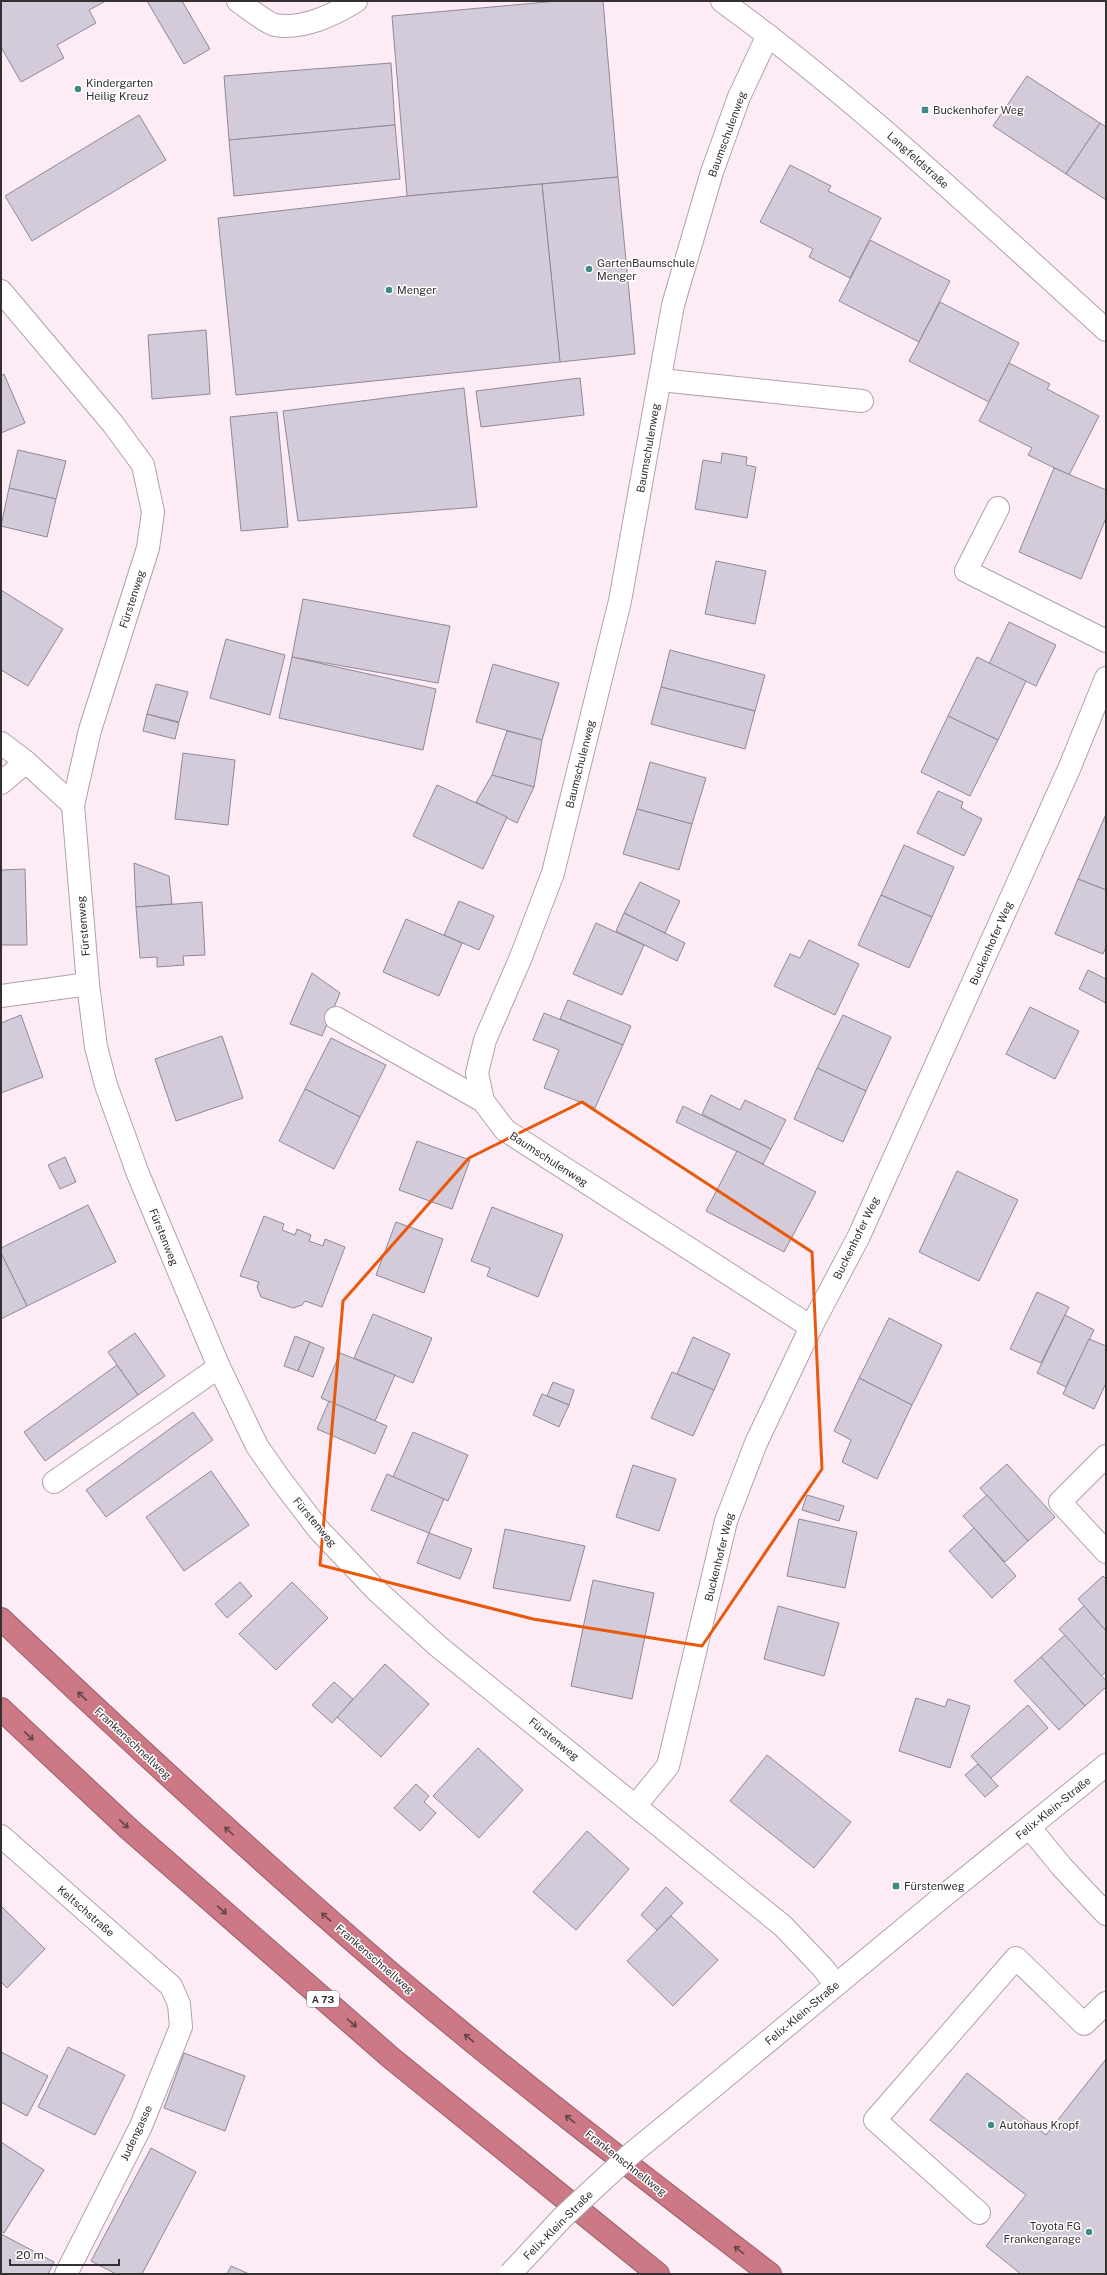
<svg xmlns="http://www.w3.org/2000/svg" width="1107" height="2275" font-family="'Public Sans',sans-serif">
	<rect width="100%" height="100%" fill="#fdecf6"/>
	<g fill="#d4cbda" stroke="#908896">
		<polygon points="1,1 106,1 89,10 96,23 57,45 64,58 21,82 1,47"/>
		<polygon points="147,1 182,1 210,49 184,64"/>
		<polygon points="558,1 603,1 618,177 407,196 392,16"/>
		<polygon points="391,63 395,125 229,140 224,76"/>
		<polygon points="1027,76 1100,123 1066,174 993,126"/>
		<polygon points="139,115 166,160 32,241 5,196"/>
		<polygon points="1100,123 1106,127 1106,200 1066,174"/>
		<polygon points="395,125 400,179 234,196 229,140"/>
		<polygon points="790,165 831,186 828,191 881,218 850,278 809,257 813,249 760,222"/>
		<polygon points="618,177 635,354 560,362 542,184"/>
		<polygon points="542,184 560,362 236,395 218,218 407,196"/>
		<polygon points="870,240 950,281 919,342 839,301"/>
		<polygon points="940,302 1019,343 989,402 909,361"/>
		<polygon points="206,330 210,394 152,399 148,335"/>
		<polygon points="1009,363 1050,384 1047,389 1099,416 1069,475 1028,455 1032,448 979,421"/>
		<polygon points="4,374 25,423 1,433 1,376"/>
		<polygon points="580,378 584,415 481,427 476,391"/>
		<polygon points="464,388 477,507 298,521 283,411"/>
		<polygon points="277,412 288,527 241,531 230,417"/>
		<polygon points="18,450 66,461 56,499 9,488"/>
		<polygon points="722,453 747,457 746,465 756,467 747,518 695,509 703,460 721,463"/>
		<polygon points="1054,468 1106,490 1106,518 1081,579 1019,552"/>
		<polygon points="9,488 56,499 47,537 1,526"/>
		<polygon points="716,561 766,571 755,624 705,614"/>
		<polygon points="1,590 63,629 28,686 1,670"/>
		<polygon points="303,599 450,626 438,683 292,657"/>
		<polygon points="1009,622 1056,645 1036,686 989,664"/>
		<polygon points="226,639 285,655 270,715 210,698"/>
		<polygon points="670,650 765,675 755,711 661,687"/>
		<polygon points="292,657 436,689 423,750 279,718"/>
		<polygon points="977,657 1026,681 998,740 948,716"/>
		<polygon points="493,664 559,683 542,740 476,722"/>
		<polygon points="156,684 188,692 179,722 147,714"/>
		<polygon points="661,687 755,711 745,749 651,724"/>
		<polygon points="147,714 179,723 175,739 143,731"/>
		<polygon points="948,716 998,740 970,796 921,772"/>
		<polygon points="507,731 542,740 534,787 492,775"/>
		<polygon points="183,753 235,760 228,825 175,819"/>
		<polygon points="650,762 706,778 692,824 637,809"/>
		<polygon points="492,775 534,787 517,823 476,802"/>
		<polygon points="437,785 507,817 483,869 413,836"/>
		<polygon points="938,791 963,802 961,808 982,819 964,856 917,833"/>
		<polygon points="637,809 692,824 679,870 623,854"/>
		<polygon points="1106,814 1106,890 1078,879"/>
		<polygon points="904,845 954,867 932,917 881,895"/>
		<polygon points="134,863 169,876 172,904 136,907"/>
		<polygon points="25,869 27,945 1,945 1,870"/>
		<polygon points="1078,879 1106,890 1106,947 1103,954 1055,934"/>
		<polygon points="640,882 680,901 665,933 624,913"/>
		<polygon points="881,895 932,917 909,968 858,945"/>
		<polygon points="459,901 494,916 479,950 444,935"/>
		<polygon points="202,902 205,955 183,956 184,965 157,967 157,957 140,958 136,907"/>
		<polygon points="624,913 685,943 677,961 616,931"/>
		<polygon points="406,919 462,943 439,996 383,972"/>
		<polygon points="596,923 644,945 622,995 573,974"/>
		<polygon points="809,940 859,964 835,1015 774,986 790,954 800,958"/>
		<polygon points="1088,970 1106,979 1106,1003 1079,989"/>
		<polygon points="312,973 340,993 322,1036 290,1024"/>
		<polygon points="568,1000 631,1026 623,1045 560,1019"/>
		<polygon points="1030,1007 1079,1031 1055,1079 1006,1054"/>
		<polygon points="544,1013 623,1045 595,1108 544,1088 559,1050 533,1040"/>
		<polygon points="21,1015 43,1077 1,1093 1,1023"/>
		<polygon points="843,1015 891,1037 866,1091 817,1068"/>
		<polygon points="222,1036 243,1098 176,1121 155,1059"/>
		<polygon points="331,1038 386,1065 360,1117 305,1089"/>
		<polygon points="817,1068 866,1091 843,1142 794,1119"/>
		<polygon points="305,1089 360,1117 334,1169 279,1141"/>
		<polygon points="711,1095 740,1110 745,1100 786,1120 771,1149 702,1114"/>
		<polygon points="683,1106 771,1149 763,1164 676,1122"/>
		<polygon points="417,1141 470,1160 452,1209 399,1190"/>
		<polygon points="737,1151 816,1192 784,1252 706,1211"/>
		<polygon points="65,1157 76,1182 60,1189 48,1165"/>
		<polygon points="957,1171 1018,1200 979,1281 919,1252"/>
		<polygon points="88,1205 116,1262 27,1306 1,1253 1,1248"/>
		<polygon points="492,1207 563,1235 538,1297 487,1276 490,1268 471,1261"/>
		<polygon points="264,1216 284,1224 282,1230 295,1235 297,1229 311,1235 309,1241 323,1246 325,1239 345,1247 322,1307 305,1301 302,1305 293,1308 261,1297 257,1287 259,1282 240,1276"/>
		<polygon points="396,1222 443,1239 424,1293 376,1275"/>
		<polygon points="1,1253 27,1306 1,1319"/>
		<polygon points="1037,1292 1069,1307 1041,1363 1010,1349"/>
		<polygon points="373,1314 432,1338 413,1383 354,1358"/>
		<polygon points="1065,1315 1094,1330 1066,1387 1037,1373"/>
		<polygon points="889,1318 942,1345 912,1405 859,1378"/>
		<polygon points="135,1333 165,1376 138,1395 108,1352"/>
		<polygon points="295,1336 310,1342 298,1371 284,1366"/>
		<polygon points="693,1337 730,1354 714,1390 677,1374"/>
		<polygon points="1089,1339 1106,1346 1106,1383 1094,1409 1063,1394"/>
		<polygon points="310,1342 324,1348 313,1377 298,1371"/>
		<polygon points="340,1353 395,1375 375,1421 321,1398"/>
		<polygon points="117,1365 138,1395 45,1461 24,1432"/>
		<polygon points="672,1372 714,1390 693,1436 651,1418"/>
		<polygon points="859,1378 912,1405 877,1479 842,1462 851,1440 834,1431"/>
		<polygon points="553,1382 574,1390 569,1405 547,1396"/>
		<polygon points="542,1394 569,1405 559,1427 533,1415"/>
		<polygon points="329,1401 387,1426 375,1454 317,1429"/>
		<polygon points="193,1412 213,1440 106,1517 86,1490"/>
		<polygon points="413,1432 468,1455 448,1501 393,1477"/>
		<polygon points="1007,1464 1055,1517 1028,1541 980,1488"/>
		<polygon points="633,1465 676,1479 659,1531 616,1517"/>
		<polygon points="211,1471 249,1525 184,1571 146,1517"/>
		<polygon points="387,1474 444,1499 429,1533 371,1510"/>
		<polygon points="807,1495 844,1506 839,1521 802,1510"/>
		<polygon points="987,1495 1028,1541 1005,1562 963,1516"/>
		<polygon points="799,1519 857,1532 845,1588 787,1576"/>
		<polygon points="974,1528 1016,1576 992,1598 949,1551"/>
		<polygon points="505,1529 585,1546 570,1601 493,1588"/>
		<polygon points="429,1533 472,1549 460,1579 417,1563"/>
		<polygon points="1103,1576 1106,1579 1106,1631 1078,1599"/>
		<polygon points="593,1580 654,1593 632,1699 571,1686"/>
		<polygon points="240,1582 252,1596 227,1618 215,1604"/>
		<polygon points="292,1582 328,1618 276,1670 239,1634"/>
		<polygon points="778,1606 839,1623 824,1676 764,1659"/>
		<polygon points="1084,1606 1106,1631 1106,1672 1101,1676 1059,1629"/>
		<polygon points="1065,1635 1106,1681 1106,1687 1085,1706 1041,1657"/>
		<polygon points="1041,1657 1085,1706 1059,1730 1014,1681"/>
		<polygon points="385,1664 429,1704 381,1757 337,1717"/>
		<polygon points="334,1682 353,1699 332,1723 312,1705"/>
		<polygon points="916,1698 945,1707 948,1699 970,1706 950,1768 899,1751"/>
		<polygon points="1028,1705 1048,1728 991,1778 971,1756"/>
		<polygon points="478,1748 523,1790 479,1838 433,1796"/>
		<polygon points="767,1755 851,1822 814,1868 730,1801"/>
		<polygon points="978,1764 998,1786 985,1797 965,1775"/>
		<polygon points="416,1784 429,1796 424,1802 436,1813 420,1831 394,1808"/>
		<polygon points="587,1831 629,1869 576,1930 533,1892"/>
		<polygon points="666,1887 683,1903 657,1930 641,1915"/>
		<polygon points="1,1906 45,1949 7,1988 1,1982"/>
		<polygon points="671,1916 718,1960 673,2006 627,1961"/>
		<polygon points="68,2047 125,2075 95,2135 38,2107"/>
		<polygon points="1,2052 48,2076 27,2116 1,2102"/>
		<polygon points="184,2053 245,2076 225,2131 164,2108"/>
		<polygon points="1106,2059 1106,2274 1021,2274 986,2246 1026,2195 930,2120 967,2073 1046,2135"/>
		<polygon points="1,2142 44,2170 4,2233 1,2231"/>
		<polygon points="151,2148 196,2172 142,2274 116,2274 91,2261"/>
		<polygon points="1,2234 54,2262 48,2274 1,2274"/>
		<polygon points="231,2266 249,2274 227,2274"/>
	</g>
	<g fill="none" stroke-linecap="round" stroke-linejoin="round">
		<defs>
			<g id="minor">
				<path d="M238 1C247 7 266 23 275 25 302 30 334 15 356 1"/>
				<path d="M722 1C858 100 981 217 1106 330"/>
				<polyline points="768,35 739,97 712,172 673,305 620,601 553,873 521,957 485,1040 477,1073 483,1101 505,1130 811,1327"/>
				<polyline points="1,291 113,424 143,465 153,512 148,548 90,730 73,805 88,984 96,1047 106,1085 138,1174 219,1367 257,1446 280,1479 319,1530 377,1591 439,1647 783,1926 823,1968 836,1985"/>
				<polyline points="660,380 862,401"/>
				<polyline points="998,508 966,571 1106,641"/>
				<polyline points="1,743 26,762 73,805"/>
				<polyline points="1,783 26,762"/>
				<polyline points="1,996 88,984"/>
				<polyline points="336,1018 483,1101"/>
				<polyline points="1106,1456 1060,1502 1106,1552"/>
				<polyline points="54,1482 219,1367"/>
				<polyline points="636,1805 668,1766 726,1521 756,1443 811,1327 859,1236 1069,769 1106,678"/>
				<polyline points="1030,1828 1062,1867 1106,1914"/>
				<polyline points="1,1836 171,1986 179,2004 181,2027 141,2126 66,2274"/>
				<polyline points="702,2096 940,1899 1106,1765"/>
				<polyline points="979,2213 875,2120 1016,1958 1084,2024 1106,2003"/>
			</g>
			<g id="highway">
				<path d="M1 1619C134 1745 268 1869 407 1987 525 2087 648 2180 770 2274"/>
				<polyline points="1,1709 129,1829 390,2057 658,2274"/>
			</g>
		</defs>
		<use href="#minor" stroke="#b1a1aa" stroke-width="24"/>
		<use href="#highway" stroke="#985f68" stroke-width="24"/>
		<use href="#minor" stroke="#fff" stroke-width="22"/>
		<use href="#highway" stroke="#cd7985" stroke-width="22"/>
		<defs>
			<polyline id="minor-bridge" points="510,2274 562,2218 631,2154 702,2096"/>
		</defs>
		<use href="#minor-bridge" stroke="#b1a1aa" stroke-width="24" stroke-linecap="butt"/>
		<use href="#minor-bridge" stroke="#fff" stroke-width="22"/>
	</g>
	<defs><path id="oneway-shaft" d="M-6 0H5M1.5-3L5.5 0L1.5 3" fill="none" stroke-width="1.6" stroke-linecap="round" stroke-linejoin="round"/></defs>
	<g stroke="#63454b">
		<use href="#oneway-shaft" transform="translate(82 1696) rotate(-137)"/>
		<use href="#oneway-shaft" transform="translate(29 1736) rotate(43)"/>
		<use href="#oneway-shaft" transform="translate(124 1824) rotate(43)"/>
		<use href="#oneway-shaft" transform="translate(229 1831) rotate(-138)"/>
		<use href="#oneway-shaft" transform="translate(222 1910) rotate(41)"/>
		<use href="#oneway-shaft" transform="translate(326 1917) rotate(-139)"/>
		<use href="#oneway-shaft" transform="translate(352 2023) rotate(41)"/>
		<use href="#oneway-shaft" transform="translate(469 2038) rotate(-141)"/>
		<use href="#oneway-shaft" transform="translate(570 2119) rotate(-142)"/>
		<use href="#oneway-shaft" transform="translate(739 2250) rotate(-142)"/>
	</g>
	<path fill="none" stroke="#e8590c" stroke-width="3" stroke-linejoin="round" d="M582 1102 812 1252 822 1469 702 1646 533 1619 320 1565 343 1301 469 1158Z"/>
	<g fill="#428a86" stroke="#fff" stroke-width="1.5">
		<circle cx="78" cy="89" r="4"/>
		<rect x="921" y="106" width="8" height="8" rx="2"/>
		<circle cx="589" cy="269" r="4"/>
		<circle cx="389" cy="290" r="4"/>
		<rect x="892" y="1882" width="8" height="8" rx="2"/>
		<circle cx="991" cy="2125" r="4"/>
		<circle cx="1089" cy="2232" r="4"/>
	</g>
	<g text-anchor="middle" stroke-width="3" stroke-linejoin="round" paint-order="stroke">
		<rect fill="#fff" stroke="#726d70" stroke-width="1" x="307" y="1991" width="32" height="16" rx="3"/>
		<g font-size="10" font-weight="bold" fill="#352f32">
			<text x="323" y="2003">A 73</text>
		</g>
		<g font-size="11" fill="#352f32" stroke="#fff" text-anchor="start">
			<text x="86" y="87">Kindergarten<tspan x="86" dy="13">Heilig Kreuz</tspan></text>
			<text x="933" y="114">Buckenhofer Weg</text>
			<text x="597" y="267">GartenBaumschule<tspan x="597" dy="13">Menger</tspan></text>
			<text x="397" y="294">Menger</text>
			<text x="904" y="1890">Fürstenweg</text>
			<text x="999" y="2129">Autohaus Kropf</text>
			<text x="1081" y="2230" text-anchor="end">Toyota FG<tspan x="1081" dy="13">Frankengarage</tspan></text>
		</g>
		<g font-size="11" fill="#352f32" stroke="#fff">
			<text transform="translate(727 134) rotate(-70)" y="4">Baumschulenweg</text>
			<text transform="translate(918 160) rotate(42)" y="4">Langfeldstraße</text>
			<text transform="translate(648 448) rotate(-80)" y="4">Baumschulenweg</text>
			<text transform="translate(132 599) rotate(-72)" y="4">Fürstenweg</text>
			<text transform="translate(580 764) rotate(-76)" y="4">Baumschulenweg</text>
			<text transform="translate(83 926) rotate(-95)" y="4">Fürstenweg</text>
			<text transform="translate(991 943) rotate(-66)" y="4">Buckenhofer Weg</text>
			<text transform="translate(549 1159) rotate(33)" y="4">Baumschulenweg</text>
			<text transform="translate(164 1237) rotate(68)" y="4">Fürstenweg</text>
			<text transform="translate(856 1238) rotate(-64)" y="4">Buckenhofer Weg</text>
			<text transform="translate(315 1522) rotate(50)" y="4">Fürstenweg</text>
			<text transform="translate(719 1557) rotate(-76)" y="4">Buckenhofer Weg</text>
			<text transform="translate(554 1739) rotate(39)" y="4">Fürstenweg</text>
			<text transform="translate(133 1743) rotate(43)" y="4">Frankenschnellweg</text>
			<text transform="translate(1053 1808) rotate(-39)" y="4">Felix-Klein-Straße</text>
			<text transform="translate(86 1911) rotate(41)" y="4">Keltschstraße</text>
			<text transform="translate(375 1959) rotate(41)" y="4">Frankenschnellweg</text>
			<text transform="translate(802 2013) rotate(-40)" y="4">Felix-Klein-Straße</text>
			<text transform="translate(136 2133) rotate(-65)" y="4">Judengasse</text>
			<text transform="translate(626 2163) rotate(38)" y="4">Frankenschnellweg</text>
			<text transform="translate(558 2225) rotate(-45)" y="4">Felix-Klein-Straße</text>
		</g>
	</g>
	<rect width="1107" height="2275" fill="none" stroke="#352f32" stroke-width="4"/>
	<path d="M10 2259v6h109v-6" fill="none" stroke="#352f32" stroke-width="2"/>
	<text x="16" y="2259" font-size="12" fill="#352f32" stroke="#ffffff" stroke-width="3" paint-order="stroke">20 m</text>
</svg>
